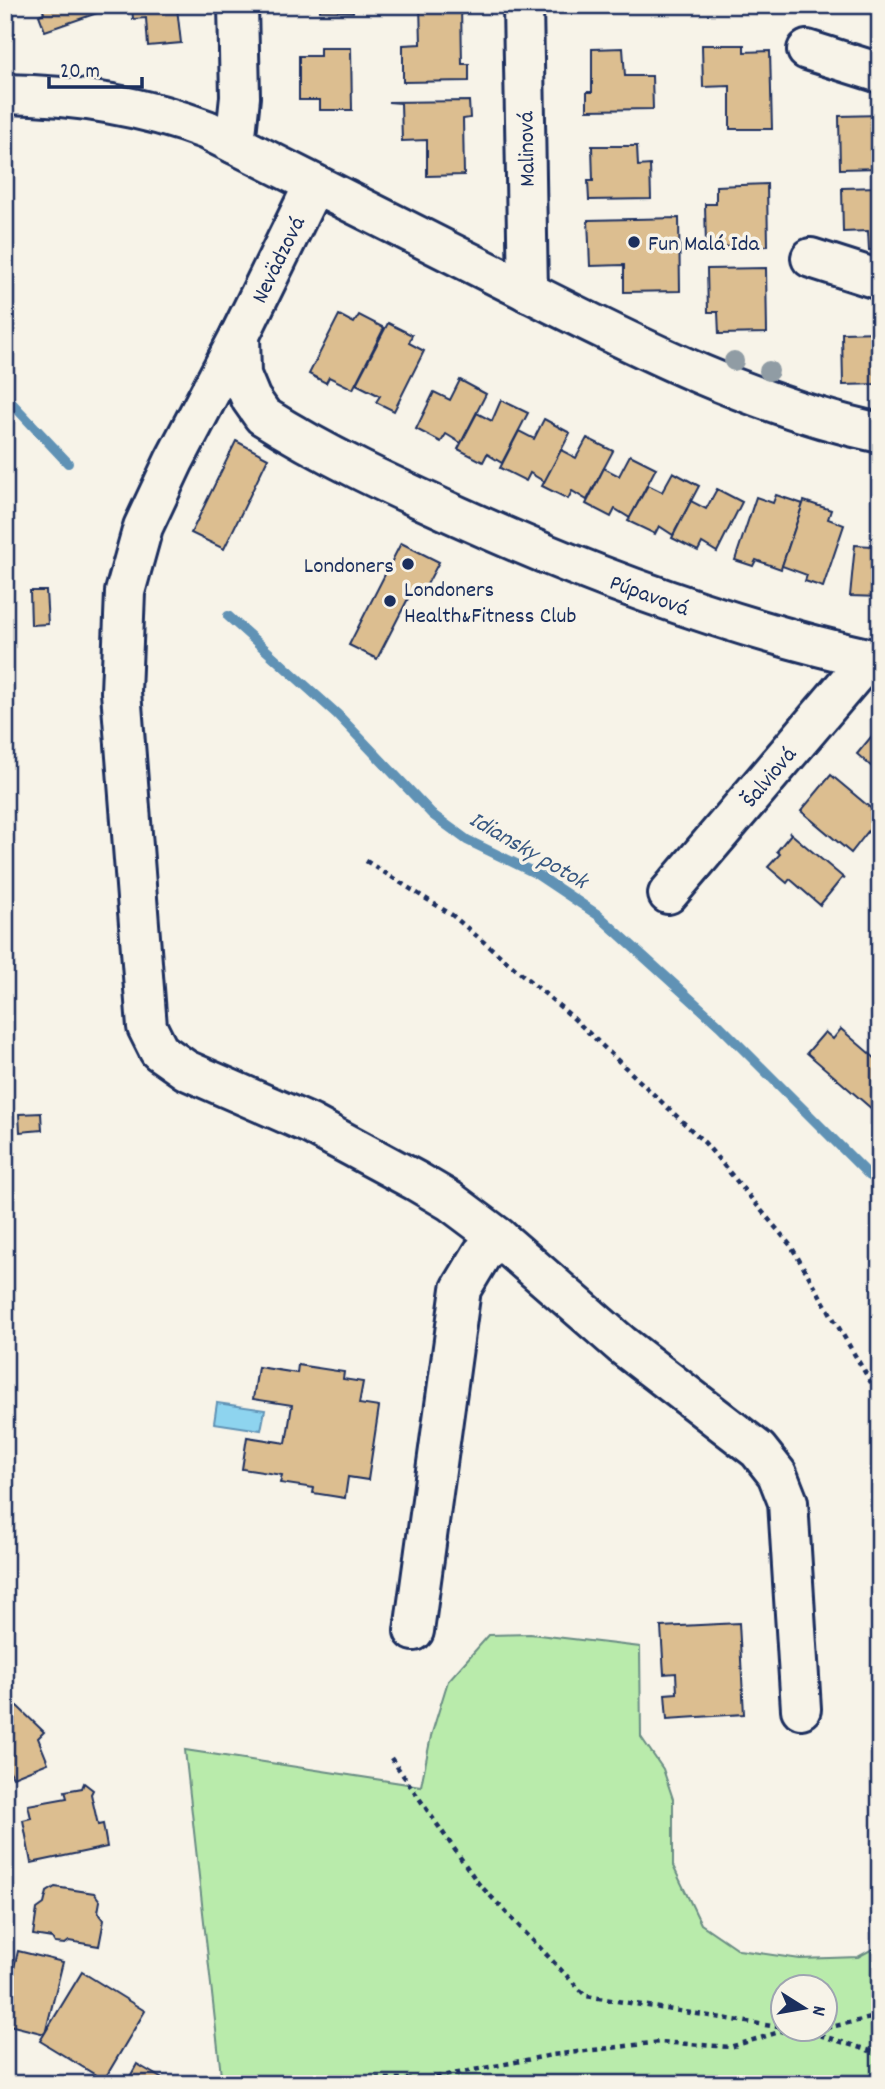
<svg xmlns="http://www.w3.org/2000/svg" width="885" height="2089" font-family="Dekko,sans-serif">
	<rect width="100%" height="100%" fill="#f7f3e8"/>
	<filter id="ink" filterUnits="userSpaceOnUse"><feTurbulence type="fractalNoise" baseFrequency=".0143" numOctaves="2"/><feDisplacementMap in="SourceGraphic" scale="14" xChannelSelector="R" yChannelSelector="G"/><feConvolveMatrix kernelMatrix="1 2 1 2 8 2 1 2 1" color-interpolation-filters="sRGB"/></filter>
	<g filter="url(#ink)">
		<path fill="#b9ebab" stroke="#6a8d84" stroke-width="2" fill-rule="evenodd" d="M530 1634 640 1647 641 1737 663 1769 673 1799V1866L701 1924 739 1950 800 1959 858 1957 880 1945V2084H222L185 1750 421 1786 431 1736 448 1681 489 1635ZM784 1988H826V2030H784Z"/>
		<polygon fill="#8ed4ef" stroke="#6092b5" stroke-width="2" points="217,1403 265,1410 261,1430 214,1423"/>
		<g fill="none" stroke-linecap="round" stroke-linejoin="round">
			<g stroke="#6092b5" stroke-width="10">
				<polyline points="5,396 68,463"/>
				<polyline points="228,616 337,714 433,815 467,840 535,873 598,915 720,1026 870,1176"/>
			</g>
		</g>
		<g fill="#dcbe90" stroke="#1b2f5e" stroke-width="2">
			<polygon points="41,5 107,5 109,9 45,31 39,15 44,13"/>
			<polygon points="132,5 183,5 183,8 177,8 181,43 148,46 146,18 133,19"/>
			<polygon points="320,5 353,5 353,12 320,11"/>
			<polygon points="420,5 461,5 462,64 469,64 469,81 403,82 403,45 421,44"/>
			<polygon points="702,45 744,45 744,52 770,51 772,129 730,129 730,86 703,87"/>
			<polygon points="320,48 351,48 352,110 320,110 320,100 299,100 299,56 320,56"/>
			<polygon points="623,48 625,76 652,76 653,109 587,110 587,92 592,92 592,49"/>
			<polygon points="469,101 470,118 463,119 464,175 427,176 427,140 402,141 401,103 388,102"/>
			<polygon points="880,115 880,168 840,169 839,116"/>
			<polygon points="592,146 637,146 638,166 650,165 651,199 589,200 588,181 593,181"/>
			<polygon points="767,184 768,246 706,247 705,204 716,204 716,186"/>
			<polygon points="880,187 880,250 869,250 868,231 843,232 842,188"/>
			<polygon points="679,218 680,291 624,292 624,265 590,266 588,220"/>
			<polygon points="766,268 767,333 719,334 718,312 708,312 707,269"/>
			<polygon points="339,315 354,323 359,315 384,328 353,389 329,377 326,383 309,374"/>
			<polygon points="388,323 412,335 409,343 424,351 394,411 376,402 380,396 356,384"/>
			<polygon points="880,332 880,384 843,385 842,333"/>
			<polygon points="460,380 486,394 461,443 446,434 441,442 416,429 434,392 450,400"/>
			<polygon points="501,400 528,413 502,463 487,454 483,462 458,449 477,413 492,421"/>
			<polygon points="544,419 570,433 545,482 530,473 526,481 500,468 519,431 534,439"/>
			<polygon points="587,438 613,451 587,500 572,491 568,499 542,486 561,450 576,458"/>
			<polygon points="236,441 268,458 224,549 191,533"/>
			<polygon points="630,455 656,468 630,518 615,509 611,517 586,504 604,468 619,476"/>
			<polygon points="673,472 699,486 673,535 659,526 655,534 628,521 648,485 662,492"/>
			<polygon points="717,489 742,502 717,552 702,543 698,551 672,538 691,501 706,509"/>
			<polygon points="776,495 803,504 781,569 756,560 753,566 735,560 756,497 773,503"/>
			<polygon points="804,501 831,510 828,519 844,525 823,587 805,581 807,575 782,566"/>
			<polygon points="874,535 880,536 880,597 850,596 855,545 873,546"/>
			<polygon points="401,543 439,562 422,594 413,589 377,659 349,645"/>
			<polygon points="30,591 46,591 48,624 31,625"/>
			<polygon points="880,726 880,774 857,754"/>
			<polygon points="831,775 880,816 851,853 801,811"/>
			<polygon points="789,832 845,879 842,878 820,905 790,879 787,883 768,867 780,854 777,851 791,834"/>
			<polygon points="841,1029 877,1060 880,1057 880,1116 807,1053 825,1032 833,1039"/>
			<polygon points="41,1113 42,1130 20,1132 19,1114"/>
			<polygon points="298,1365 344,1372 343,1379 363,1382 359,1404 379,1407 368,1480 348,1477 345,1498 313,1493 314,1488 280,1483 282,1475 242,1469 247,1437 286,1443 292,1405 253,1399 258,1367 297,1373"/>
			<polygon points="739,1623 744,1714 667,1719 665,1694 677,1693 676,1673 664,1674 661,1627"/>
			<polygon points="15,1704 44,1732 38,1738 48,1763 13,1777 5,1762 5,1707 13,1709"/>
			<polygon points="84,1783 93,1790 91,1794 98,1825 103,1824 107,1847 31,1863 23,1820 31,1818 28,1805 67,1798 65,1791 82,1788"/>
			<polygon points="55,1887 94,1893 100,1901 98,1912 104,1920 99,1946 69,1941 65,1944 55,1943 52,1938 33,1935 37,1909 44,1904 47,1892"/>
			<polygon points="18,1951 63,1962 45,2034 5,2024 5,2005"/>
			<polygon points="82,1972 145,2011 104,2080 40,2041"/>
			<polygon points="137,2064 171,2084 126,2084"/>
		</g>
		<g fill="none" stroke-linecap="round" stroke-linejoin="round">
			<defs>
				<g id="minor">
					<polyline points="523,5 528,292"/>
					<polyline points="807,50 880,73"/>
					<path d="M5 94C75 95 141 105 207 130 308 181 410 232 511 283 630 343 749 405 880 433"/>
					<polyline points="235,144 240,97 238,5"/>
					<path d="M314 184 240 335 241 375 251 399 263 416C324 455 392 486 458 516 593 577 734 629 880 661"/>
					<polyline points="811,258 880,280"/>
					<polyline points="240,335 174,461 143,527 125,592 121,692 147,1027 159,1051 186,1070 310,1124 416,1181 450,1201 498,1237 482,1254 461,1289 414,1631"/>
					<polyline points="668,894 868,659"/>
					<polyline points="498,1237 622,1345 758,1450 777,1474 788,1502 801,1709"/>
				</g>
			</defs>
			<use href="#minor" stroke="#1b2f5e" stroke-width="44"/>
			<g stroke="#1b2f5e" stroke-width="4.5" stroke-dasharray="5 5" stroke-linecap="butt">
				<polyline points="366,861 452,915 570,1015 705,1143 791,1246 880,1398"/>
				<polyline points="391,1758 478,1883 586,1996 784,2028"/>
				<polyline points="826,2028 880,2016"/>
				<polyline points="795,2030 810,2032 820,2030"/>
				<polyline points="810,2032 880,2054"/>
				<polyline points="308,2084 315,2078 427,2079 552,2055 660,2042 730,2047 786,2030"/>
			</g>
			<use href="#minor" stroke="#f7f3e8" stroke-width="38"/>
		</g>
		<g fill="#909ca4">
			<circle cx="734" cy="361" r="10"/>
			<circle cx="769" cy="371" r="10"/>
		</g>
	</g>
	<g fill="#1b2f5e" stroke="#f7f3e8" stroke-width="2.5">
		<circle cx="634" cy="242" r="7"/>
		<circle cx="408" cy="564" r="7"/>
		<circle cx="390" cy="601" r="7"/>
	</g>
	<g text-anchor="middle" stroke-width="7" stroke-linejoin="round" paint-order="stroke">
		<g font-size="23" fill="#1b2f5e" stroke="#f7f3e8">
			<text transform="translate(525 149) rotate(-91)" y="8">Malinová</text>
			<text transform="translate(277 259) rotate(-64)" y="8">Nevädzová</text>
			<text transform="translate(650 594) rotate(20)" y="8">Púpavová</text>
			<text transform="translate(768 776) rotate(-50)" y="8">Šalviová</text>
		</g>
		<g font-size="23" fill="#1b2f5e" stroke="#f7f3e8" text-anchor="start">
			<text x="648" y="250">Fun Malá Ida</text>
			<text x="394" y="572" text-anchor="end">Londoners</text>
			<text x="404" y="596">Londoners<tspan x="404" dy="26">Health&amp;Fitness Club</tspan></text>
		</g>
		<g font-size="24" font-style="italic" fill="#385882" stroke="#f7f3e8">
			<text transform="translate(529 849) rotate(30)" y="8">Idiansky potok</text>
		</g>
	</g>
	<rect width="885" height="2089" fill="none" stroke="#f7f3e8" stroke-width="28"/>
	<rect x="14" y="14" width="857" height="2061" fill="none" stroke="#1b2f5e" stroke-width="2.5" filter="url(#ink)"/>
	<g transform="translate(804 2008) rotate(101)"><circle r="33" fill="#f7f3e8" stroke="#9fa5b1" stroke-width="2"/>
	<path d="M0-5L12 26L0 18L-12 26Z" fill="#1b2f5e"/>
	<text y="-10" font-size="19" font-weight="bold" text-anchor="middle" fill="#1b2f5e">N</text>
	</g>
	<path d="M49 77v10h93v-10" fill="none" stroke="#1b2f5e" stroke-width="3.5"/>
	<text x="60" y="77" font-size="21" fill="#1b2f5e" stroke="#f7f3e8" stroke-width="5" paint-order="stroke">20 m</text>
</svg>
